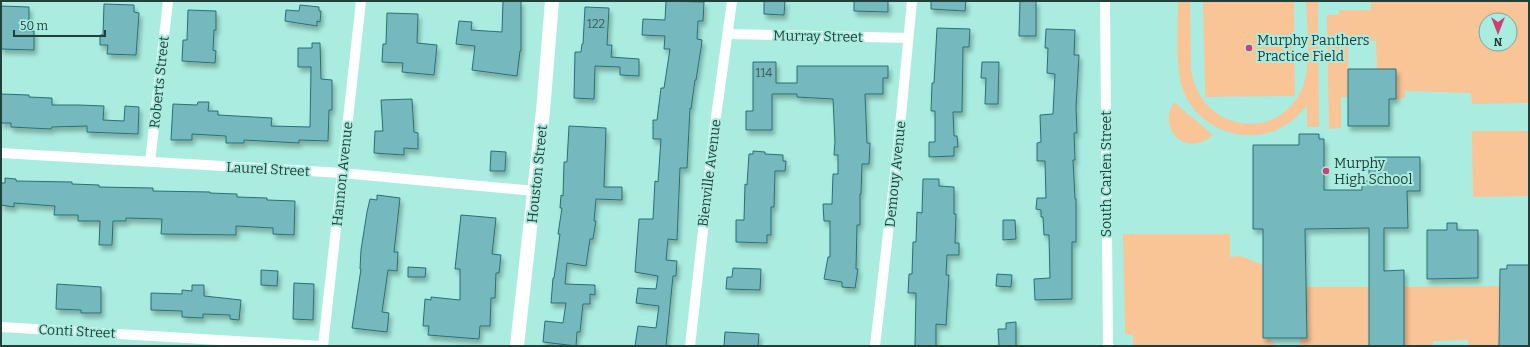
<svg xmlns="http://www.w3.org/2000/svg" width="1530" height="347" font-family="Bitter,serif">
	<defs>
		<filter id="shadow"><feDropShadow dx="2.5" dy="4.5" stdDeviation="2" flood-color="#0004"/></filter>
	</defs>
	<rect width="100%" height="100%" fill="#aaede0"/>
	<g fill="#f9c496" fill-rule="evenodd">
		<path d="M1178 1H1190L1191 66C1195 128 1274 146 1301 91 1312 69 1307 26 1306 1H1318L1319 127H1307V105C1300 114 1292 122 1282 127 1245 148 1194 127 1182 87 1175 64 1178 26 1178 1Z"/>
		<polygon points="1203,1 1294,1 1295,96 1205,97"/>
		<path d="M1371 1H1529V103L1472 104 1471 93 1405 91V98L1396 99V69H1377L1376 41 1348 40V97H1341V128L1329 129 1327 15H1339V10H1371ZM1486 20H1510V44H1486Z"/>
		<path d="M1174 102 1213 135C1188 158 1156 131 1174 102Z"/>
		<polygon points="1472,131 1529,131 1529,196 1473,197"/>
		<polygon points="1123,234 1230,234 1230,257 1241,256 1263,265 1271,342 1274,342 1274,346 1133,346 1133,335 1125,334"/>
		<polygon points="1500,286 1499,346 1468,346 1468,340 1433,341 1433,346 1404,346 1404,287"/>
		<polygon points="1306,287 1369,287 1369,346 1297,346 1297,344 1300,344"/>
	</g>
	<g fill="#74b8bd" stroke="#297075" filter="url(#shadow)">
		<polygon points="503,1 521,1 521,51 520,51 517,76 472,70 475,46 456,44 459,21 472,22 471,30 502,32"/>
		<polygon points="666,1 704,2 703,21 698,21 697,39 702,40 701,48 696,80 695,80 691,109 690,108 687,168 680,168 677,240 668,239 666,260 677,261 676,276 673,276 666,346 635,346 638,326 656,328 659,306 636,303 638,288 656,289 658,276 635,272 639,219 653,219 655,181 658,182 661,139 653,139 653,120 657,120 661,88 664,88 670,49 664,49 665,36 642,35 643,19 665,20"/>
		<polygon points="764,1 785,1 784,15 764,14"/>
		<polygon points="854,1 888,1 888,12 854,11"/>
		<polygon points="931,1 966,1 965,11 931,9"/>
		<polygon points="1020,1 1036,1 1036,36 1019,36"/>
		<polygon points="104,4 134,5 134,12 139,13 136,55 107,54 108,45 100,45 100,35 103,35"/>
		<polygon points="300,5 319,7 319,11 321,11 320,22 317,21 317,26 285,21 286,10 299,11"/>
		<polygon points="1,6 29,7 29,31 34,31 34,50 1,49"/>
		<polygon points="585,7 609,8 607,45 612,45 611,57 639,59 639,76 620,75 620,67 595,66 594,99 574,98 575,52 581,52 582,44 583,44"/>
		<polygon points="188,10 216,11 216,30 214,30 213,50 216,51 215,63 182,61 183,40 187,40"/>
		<polygon points="387,13 418,14 417,43 437,45 434,75 402,72 403,63 382,62 383,44 386,44"/>
		<polygon points="937,28 970,29 969,47 963,47 962,112 953,112 954,136 957,136 958,147 954,147 954,156 929,157 929,142 935,142 935,111 931,111 932,83 934,83"/>
		<polygon points="1046,29 1075,30 1074,55 1079,55 1076,107 1077,133 1074,133 1075,160 1073,160 1075,199 1076,199 1076,242 1072,242 1072,299 1035,300 1034,279 1050,278 1049,235 1044,235 1043,217 1041,217 1041,210 1036,209 1037,198 1046,198 1045,161 1037,161 1037,143 1041,142 1040,115 1053,114 1055,74 1047,73 1048,48 1045,48"/>
		<polygon points="312,43 320,43 321,79 332,80 332,110 329,110 328,141 299,140 299,143 244,140 244,143 226,143 226,136 192,134 192,140 171,140 173,104 197,105 198,102 209,102 208,111 218,111 218,115 272,118 271,126 310,127 311,67 298,67 298,48 312,48"/>
		<polygon points="753,62 776,62 776,83 797,83 797,66 888,66 888,78 883,78 883,94 865,94 867,143 870,143 869,164 862,164 861,194 860,194 860,225 857,225 856,269 858,269 855,288 842,287 842,282 824,279 828,257 830,257 830,221 824,221 823,204 832,204 833,174 838,174 838,155 834,155 835,142 833,99 797,97 797,94 772,94 772,130 746,130 746,111 753,111"/>
		<polygon points="982,62 999,62 998,104 985,104 986,78 981,78"/>
		<polygon points="1348,69 1396,69 1396,99 1389,99 1389,126 1348,126"/>
		<polygon points="1,94 29,95 29,97 52,98 52,105 79,105 104,106 103,120 124,121 125,106 139,107 138,134 87,132 87,126 52,127 51,129 11,127 11,123 1,123"/>
		<polygon points="412,99 414,132 418,133 418,149 404,148 404,155 374,153 375,131 383,131 381,100"/>
		<polygon points="569,126 606,128 604,187 622,187 622,200 596,199 594,221 596,221 593,239 590,239 586,266 567,263 565,284 595,285 595,295 590,294 590,304 583,304 580,332 577,332 576,346 543,342 545,321 563,323 566,303 551,303 553,278 554,278 560,234 558,234 562,208 560,208 561,195 563,196 564,162 567,162"/>
		<polygon points="1299,134 1319,134 1319,139 1324,139 1324,190 1362,190 1362,181 1369,181 1369,157 1420,157 1420,191 1407,191 1408,228 1384,228 1384,271 1404,270 1404,346 1369,346 1369,228 1305,229 1307,338 1263,338 1263,229 1253,229 1253,145 1299,145"/>
		<polygon points="491,151 506,152 505,171 490,171"/>
		<polygon points="753,151 765,152 765,154 783,155 783,161 786,161 785,171 775,171 774,207 771,207 771,235 767,235 767,243 736,242 736,220 744,220 745,184 747,185 749,154 753,154"/>
		<polygon points="5,178 16,179 16,181 72,182 72,184 99,185 99,187 153,188 153,191 210,192 210,193 237,194 237,197 267,198 267,200 295,201 294,235 273,234 273,228 236,226 236,235 161,234 162,219 126,218 126,221 113,221 112,245 99,245 100,221 78,221 78,215 54,215 55,206 14,203 14,207 1,205 1,183 5,183"/>
		<polygon points="923,179 939,179 939,186 954,187 954,214 956,214 955,243 959,243 959,255 947,255 946,275 949,275 946,325 936,324 936,346 915,346 916,293 908,293 909,274 912,274 913,242 916,242 917,212 922,213"/>
		<polygon points="377,195 400,198 394,252 398,252 397,271 388,270 382,312 389,313 387,332 352,328 361,269 360,269 361,250 367,212 370,199 377,200"/>
		<polygon points="461,215 496,218 492,254 501,255 499,273 496,273 495,298 491,298 490,326 480,326 479,339 428,335 429,326 423,326 425,299 431,300 431,297 460,300 460,269 455,269"/>
		<polygon points="1003,220 1015,220 1016,239 1003,240"/>
		<polygon points="1447,223 1457,223 1457,230 1478,230 1478,278 1427,279 1427,230 1447,230"/>
		<polygon points="1507,265 1529,265 1529,346 1499,346 1500,269 1507,269"/>
		<polygon points="408,267 426,268 425,277 408,277"/>
		<polygon points="733,268 761,269 760,290 726,289 727,277 732,277"/>
		<polygon points="261,270 278,271 277,286 261,285"/>
		<polygon points="997,274 1012,275 1011,287 996,286"/>
		<polygon points="294,283 314,284 313,320 293,319"/>
		<polygon points="57,284 101,287 101,313 81,313 81,310 56,309"/>
		<polygon points="192,285 204,285 204,296 241,300 239,320 230,319 230,315 203,314 203,318 182,317 182,311 151,310 151,293 182,294 182,290 192,291"/>
		<polygon points="1016,322 1016,346 999,346 998,329 1006,329 1006,323"/>
		<polygon points="725,332 759,334 758,346 724,346"/>
	</g>
	<g fill="none" stroke-linecap="round" stroke-linejoin="round">
		<g stroke="#fff" stroke-width="10">
			<polyline points="1105,1 1108,346"/>
			<polyline points="728,34 908,38"/>
			<polyline points="1,153 342,173 535,191"/>
			<polyline points="150,162 168,1"/>
			<polyline points="1,327 321,346"/>
			<polyline points="323,346 361,1"/>
			<polyline points="690,346 715,124 732,1"/>
			<polyline points="875,346 898,147 912,1"/>
		</g>
		<polyline stroke="#fff" stroke-width="14" points="517,346 543,111 552,1"/>
	</g>
	<g fill="#cc4074" stroke="#aaede0" stroke-width="1.5">
		<circle cx="1249" cy="48" r="4"/>
		<circle cx="1326" cy="171" r="4"/>
	</g>
	<g text-anchor="middle" stroke-width="4" stroke-linejoin="round" paint-order="stroke">
		<g font-size="12" fill="#375d5b">
			<text x="596" y="28">122</text>
			<text x="764" y="77">114</text>
		</g>
		<g font-size="14" fill="#233f3a" stroke="#aaede0">
			<text transform="translate(818 36) rotate(1)" y="5">Murray Street</text>
			<text transform="translate(159 82) rotate(-84)" y="5">Roberts Street</text>
			<text transform="translate(268 169) rotate(3)" y="5">Laurel Street</text>
			<text transform="translate(709 173) rotate(-83)" y="5">Bienville Avenue</text>
			<text transform="translate(342 174) rotate(-84)" y="5">Hannon Avenue</text>
			<text transform="translate(537 174) rotate(-84)" y="5">Houston Street</text>
			<text transform="translate(895 174) rotate(-84)" y="5">Demouy Avenue</text>
			<text transform="translate(1106 174) rotate(-90)" y="5">South Carlen Street</text>
			<text transform="translate(77 331) rotate(3)" y="5">Conti Street</text>
		</g>
		<g font-size="14" fill="#233f3a" stroke="#aaede0" text-anchor="start">
			<text x="1257" y="45">Murphy Panthers<tspan x="1257" dy="16">Practice Field</tspan></text>
			<text x="1334" y="168">Murphy<tspan x="1334" dy="16">High School</tspan></text>
		</g>
	</g>
	<rect width="1530" height="347" fill="none" stroke="#233f3a" stroke-width="4"/>
	<g transform="translate(1498 32) rotate(180)"><circle r="19" fill="#aaede0" stroke="#74a79e"/>
	<path d="M0-3L7 15L0 10L-7 15Z" fill="#cc4074"/>
	<text y="-6" font-size="11" font-weight="bold" text-anchor="middle" fill="#233f3a">N</text>
	</g>
	<path d="M14 30v6h91v-6" fill="none" stroke="#233f3a" stroke-width="2"/>
	<text x="20" y="30" font-size="12" fill="#233f3a" stroke="#aaede0" stroke-width="3" paint-order="stroke">50 m</text>
</svg>
